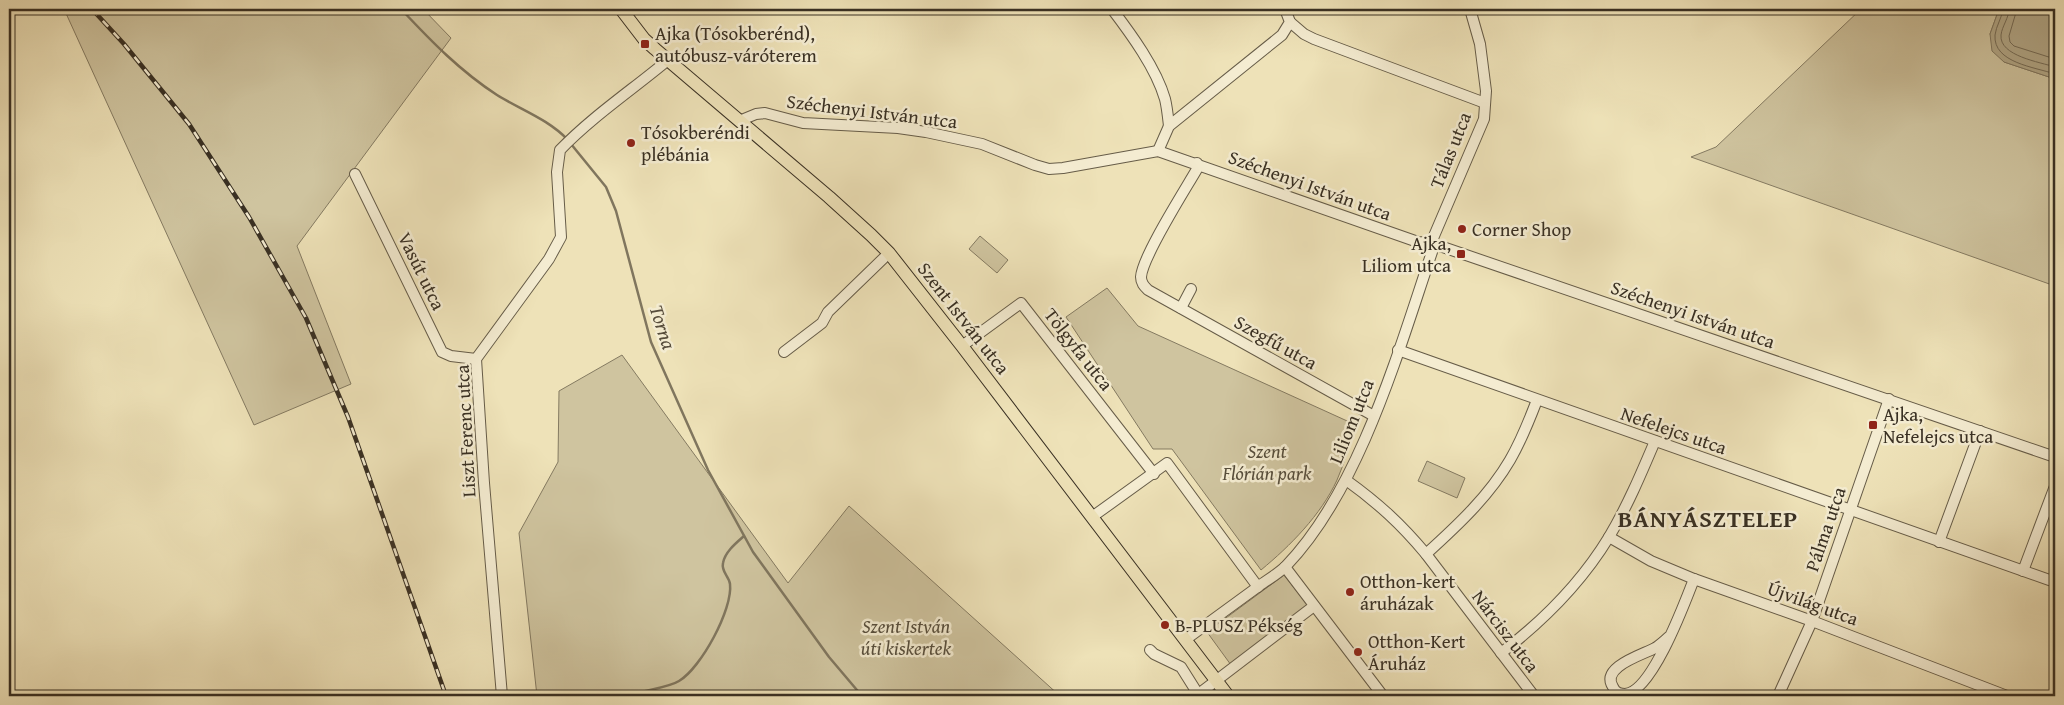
<svg xmlns="http://www.w3.org/2000/svg" width="2064" height="705" font-family="'Gentium Book Plus',serif">
	<rect width="100%" height="100%" fill="#eee2b8"/>
	<filter id="stains"><feTurbulence type="fractalNoise" baseFrequency=".004" numOctaves="4"/><feColorMatrix values="0 0 0 0 .2 0 0 0 0 .09 0 0 0 0 .02 0 0 0 .5 -.17"/></filter>
	<radialGradient id="worn" r=".72"><stop offset=".6" stop-color="#630" stop-opacity="0"/><stop offset="1" stop-color="#630" stop-opacity=".3"/></radialGradient>
	<g fill="#cfc49f" stroke="#847a61">
		<polygon points="64,9 423,9 451,38 297,246 351,384 254,425"/>
		<polygon points="1861,9 1999,9 1990,34 2004,62 2055,79 2055,286 1691,157 1716,147"/>
		<polygon points="980,236 1008,260 997,273 969,249"/>
		<path d="M1107 288 1138 326 1356 425C1350 443 1345 462 1337 480 1321 515 1290 546 1261 570L1172 449H1153L1066 317Z"/>
		<polygon points="622,355 788,583 849,506 1060,696 537,696 519,533 558,462 559,391"/>
		<polygon points="1427,461 1465,478 1457,498 1418,481"/>
		<polygon points="1284,575 1309,607 1231,665 1207,632"/>
	</g>
	<polygon fill="#b0a585" stroke="#80765e" points="1999,9 2055,9 2055,79 2004,62 1992,51 1990,34"/>
	<g fill="none" stroke-linecap="round" stroke-linejoin="round">
		<g stroke="#746a54" stroke-width="1">
			<path d="M2003 9C2002 18 1996 26 1995 35 1993 63 2035 67 2055 74"/>
			<path d="M2009 9C2009 18 2002 26 2001 35 1999 56 2040 62 2055 67"/>
			<polyline points="2017,9 2009,36 2010,42 2014,46 2055,59"/>
		</g>
		<g stroke="#80765e" stroke-width="2.5">
			<path d="M401 9C431 41 460 71 497 95 521 110 548 119 568 140"/>
			<polyline points="571,144 606,187 616,211 651,342 708,470 753,552 829,657 862,696"/>
			<path d="M628 696C643 690 668 688 679 681 701 668 733 609 730 584 729 576 721 572 723 563 725 552 736 543 744 536"/>
		</g>
		<defs>
			<g id="minor">
				<path d="M1112 9C1131 34 1156 68 1165 99 1167 107 1168 117 1169 126"/>
				<polyline points="1290,22 1304,34 1314,39 1485,103"/>
				<polyline points="739,121 756,114 765,113 803,123 898,128 926,132 982,144 1035,165 1049,169 1063,168 1158,151 1418,242 1431,243 2055,457"/>
				<polyline points="1158,151 1169,126 1282,35 1290,22 1285,9"/>
				<path d="M1197 163V169C1185 190 1142 257 1141 277 1141 283 1144 286 1148 290L1374 416"/>
				<polyline points="355,174 442,352 451,356 476,359"/>
				<polyline points="1181,308 1191,289"/>
				<polyline points="962,346 1021,303 1154,474"/>
				<polyline points="1398,350 2055,582"/>
				<polyline points="784,352 822,323 828,312 889,253"/>
				<path d="M1346 480C1378 503 1401 524 1426 554L1534 696"/>
				<polyline points="1092,517 1167,463 1258,587"/>
				<polyline points="1609,537 1651,561 1694,579 1812,621 2007,696"/>
				<polyline points="1939,542 1980,431"/>
				<path d="M1426 554C1458 525 1489 496 1510 460 1521 441 1529 421 1537 400"/>
				<polyline points="1285,567 1383,696"/>
				<polyline points="2023,571 2055,486"/>
				<path d="M1670 636C1665 640 1660 645 1655 648 1642 655 1600 667 1613 687 1615 692 1620 694 1625 694 1652 692 1685 602 1694 579"/>
				<path d="M1185 640C1210 622 1234 604 1259 586 1267 580 1278 574 1286 566 1360 489 1398 352 1432 252L1431 243 1484 119 1486 91 1480 44 1470 9"/>
				<polyline points="1150,650 1154,654 1181,667 1198,694"/>
				<path d="M1501 653C1543 621 1581 583 1609 537 1627 507 1641 474 1655 441"/>
				<path d="M502 696 484 483 476 359 549 259 561 237 557 172 560 150C593 116 632 90 668 60"/>
				<polyline points="1196,696 1314,606"/>
				<polyline points="1778,696 1812,621 1889,399"/>
			</g>
			<polyline id="major" points="621,9 644,39 655,49 829,197 871,235 889,253 962,346 1228,696"/>
		</defs>
		<use href="#minor" stroke="#665c48" stroke-width="12"/>
		<use href="#major" stroke="#393023" stroke-width="14"/>
		<use href="#minor" stroke="#f4ecd1" stroke-width="10"/>
		<use href="#major" stroke="#eee2b8" stroke-width="12"/>
		<defs>
			<polyline id="rail" points="92,9 124,44 189,124 249,217 306,318 348,417 446,696"/>
		</defs>
		<use href="#rail" stroke="#393023" stroke-width="4.5"/>
		<use href="#rail" stroke="#f4ecd1" stroke-width="2.5" stroke-dasharray="8" stroke-linecap="butt"/>
	</g>
	<g fill="#8f2418" stroke="#f4ecd1" stroke-width="2">
		<rect x="640" y="39" width="10" height="10" rx="2.5"/>
		<circle cx="631" cy="143" r="5"/>
		<circle cx="1462" cy="229" r="5"/>
		<rect x="1456" y="249" width="10" height="10" rx="2.5"/>
		<rect x="1868" y="420" width="10" height="10" rx="2.5"/>
		<circle cx="1350" cy="592" r="5"/>
		<circle cx="1165" cy="625" r="5"/>
		<circle cx="1358" cy="652" r="5"/>
	</g>
	<g text-anchor="middle" stroke-width="5" stroke-linejoin="round" paint-order="stroke">
		<g font-size="19" fill="#393023" stroke="#f4ecd1" text-anchor="start">
			<text x="655" y="40">Ajka (Tósokberénd),<tspan x="655" dy="22">autóbusz-váróterem</tspan></text>
			<text x="641" y="139">Tósokberéndi<tspan x="641" dy="22">plébánia</tspan></text>
			<text x="1472" y="236">Corner Shop</text>
			<text x="1451" y="250" text-anchor="end">Ajka,<tspan x="1451" dy="22">Liliom utca</tspan></text>
			<text x="1883" y="421">Ajka,<tspan x="1883" dy="22">Nefelejcs utca</tspan></text>
			<text x="1360" y="588">Otthon-kert<tspan x="1360" dy="22">áruházak</tspan></text>
			<text x="1175" y="632">B-PLUSZ Pékség</text>
			<text x="1368" y="648">Otthon-Kert<tspan x="1368" dy="22">Áruház</tspan></text>
		</g>
		<g font-size="19" fill="#393023" stroke="#f4ecd1">
			<text transform="translate(872 111) rotate(7)" y="7">Széchenyi István utca</text>
			<text transform="translate(1450 150) rotate(-68)" y="7">Tálas utca</text>
			<text transform="translate(1310 185) rotate(20)" y="7">Széchenyi István utca</text>
			<text transform="translate(422 271) rotate(64)" y="7">Vasút utca</text>
			<text transform="translate(1693 314) rotate(19)" y="7">Széchenyi István utca</text>
			<text transform="translate(964 318) rotate(52)" y="7">Szent István utca</text>
			<text transform="translate(1276 342) rotate(29)" y="7">Szegfű utca</text>
			<text transform="translate(1079 349) rotate(52)" y="7">Tölgyfa utca</text>
			<text transform="translate(1351 421) rotate(-68)" y="7">Liliom utca</text>
			<text transform="translate(1674 430) rotate(19)" y="7">Nefelejcs utca</text>
			<text transform="translate(465 431) rotate(-93)" y="7">Liszt Ferenc utca</text>
			<text transform="translate(1825 529) rotate(-71)" y="7">Pálma utca</text>
			<text transform="translate(1813 603) rotate(20)" y="7">Újvilág utca</text>
			<text transform="translate(1506 631) rotate(53)" y="7">Nárcisz utca</text>
		</g>
		<g font-size="19" font-style="italic" fill="#574e3c" stroke="#f4ecd1">
			<text x="1267" y="458">Szent<tspan x="1267" dy="22">Flórián park</tspan></text>
			<text x="906" y="633">Szent István<tspan x="906" dy="22">úti kiskertek</tspan></text>
		</g>
		<g font-size="20" font-style="italic" fill="#574d3c" stroke="#f4ecd1">
			<text transform="translate(663 327) rotate(72)" y="7">Torna</text>
		</g>
		<g font-size="24" font-weight="bold" letter-spacing="1" fill="#393023" stroke="#f4ecd1">
			<text x="1708" y="527">BÁNYÁSZTELEP</text>
		</g>
	</g>
	<rect width="2064" height="705" fill="none" stroke="#eee2b8" stroke-width="30"/>
	<rect x="10" y="10" width="2044" height="685" fill="none" stroke="#393023" stroke-width="2.5"/>
	<rect x="15" y="15" width="2034" height="675" fill="none" stroke="#393023"/>
	<rect width="100%" height="100%" filter="url(#stains)"/>
	<rect width="100%" height="100%" fill="url(#worn)"/>
</svg>
